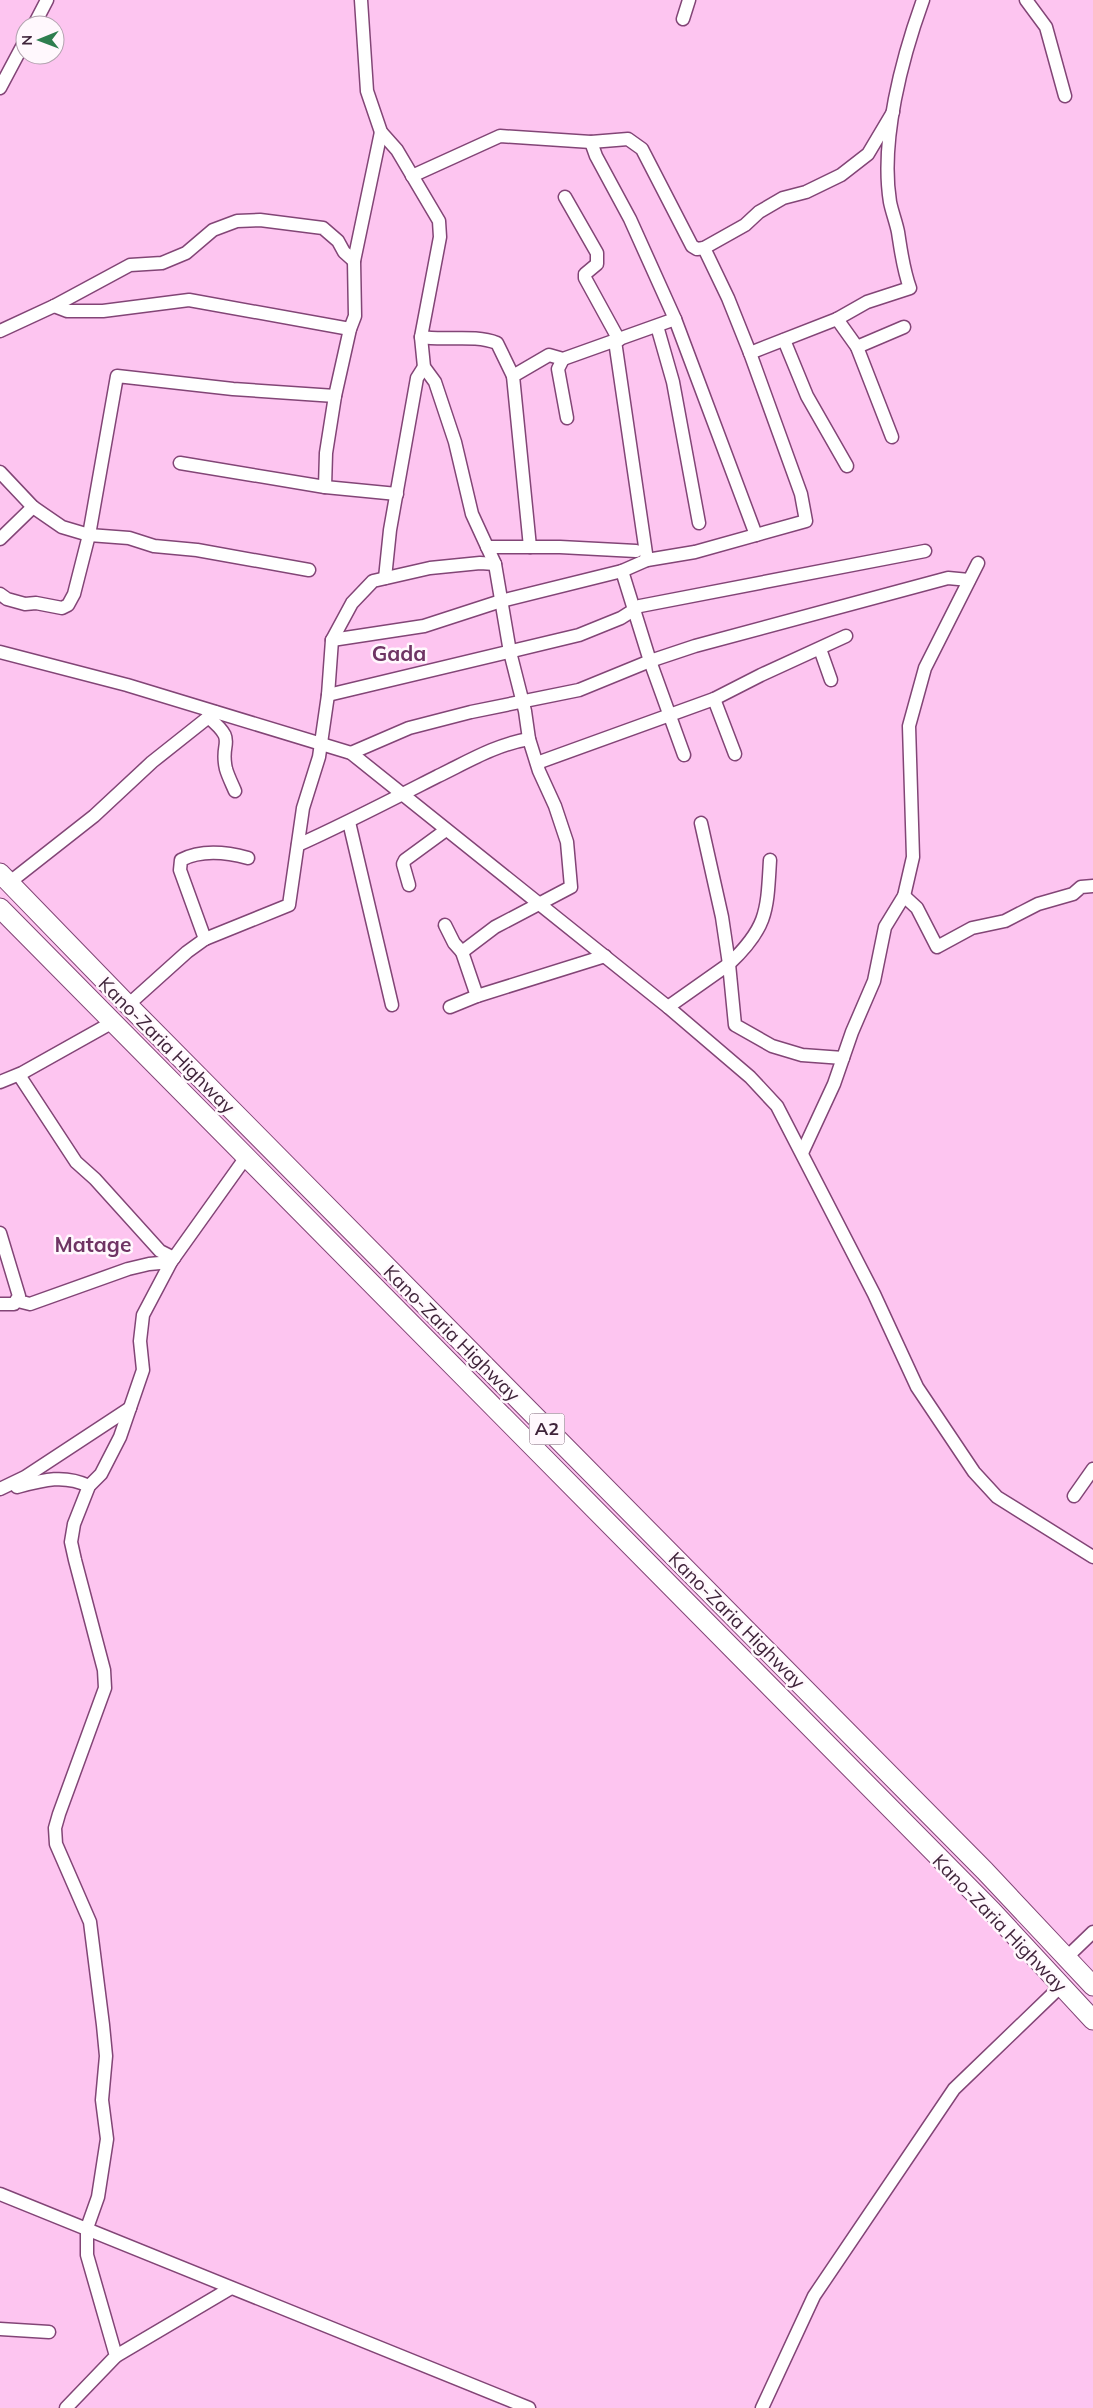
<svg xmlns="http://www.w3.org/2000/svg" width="1093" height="2408" font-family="Mulish,sans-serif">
	<rect width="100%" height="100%" fill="#fdc5f0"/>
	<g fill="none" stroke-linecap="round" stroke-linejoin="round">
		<defs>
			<g id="minor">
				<polyline points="361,0 367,91 381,132 397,150 439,221 440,237 421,337 424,367 435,382 455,442 472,514 495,564 510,652 525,711 529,739 539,771 555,806 567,842 571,887 495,927 462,952 477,996"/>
				<polyline points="1026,0 1046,27 1065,96"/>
				<polyline points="683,19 689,0"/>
				<polyline points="34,25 47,0"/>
				<polyline points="0,88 25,41"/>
				<polyline points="591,142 596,156 630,219 675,319 756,535"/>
				<polyline points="412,176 500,136 591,142 628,139 642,149 692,246 697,249 704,248 745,225 759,212 783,198 806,192 841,175 868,154 893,112"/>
				<polyline points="565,197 597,253 597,264 585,274 585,278 619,340"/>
				<polyline points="54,306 67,311 103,311 189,300 350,329"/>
				<polyline points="837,319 857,347 892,437"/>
				<polyline points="657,326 673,382 699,523"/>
				<polyline points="0,331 54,306 130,265 162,263 186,253 213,230 237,221 260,220 323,228 338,241 344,252 354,261"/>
				<path d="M421 337C446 341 474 334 497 343L513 376"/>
				<polyline points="784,340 807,396 847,466"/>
				<polyline points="615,341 647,560"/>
				<polyline points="857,347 904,327"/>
				<path d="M750 353 837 319 867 302 910 288C903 269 901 251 898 232 896 222 892 212 890 202 880 140 902 58 923 0"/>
				<polyline points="563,359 558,369 567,418"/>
				<polyline points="180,463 325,487 397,494"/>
				<polyline points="0,472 33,507 62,527 89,535 129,538 154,546 197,550 309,570"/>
				<polyline points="325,487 326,453 335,396 350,329 355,316 354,261 381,132"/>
				<polyline points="0,539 33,507"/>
				<polyline points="487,547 560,547 636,551"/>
				<polyline points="530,547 513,376 549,355 563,359 675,319"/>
				<polyline points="622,571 650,661 684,755"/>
				<polyline points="385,578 390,530 417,378 424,367"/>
				<polyline points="0,594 7,599 25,604 36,603 62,608 68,605 74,594 89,535 117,376 233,389 335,396"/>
				<polyline points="332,640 424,626 501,601 622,571 647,560 695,552 806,521 801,494 750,353 728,298 704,248"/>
				<polyline points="820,649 831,680"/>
				<polyline points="0,652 127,685 351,753 668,1007 750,1077 777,1106 874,1294 917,1387 974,1472 997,1497 1093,1557"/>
				<polyline points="328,695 579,635 621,618 640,606 925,551"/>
				<polyline points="714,699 735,754"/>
				<path d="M208 717C239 743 219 740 226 769 228 776 232 784 235 791"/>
				<polyline points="351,753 409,728 471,712 579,690 650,661 695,646 948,578 969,580"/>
				<polyline points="537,763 714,699 761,675 846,636"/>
				<polyline points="349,822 392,1005"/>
				<path d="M701 823 722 917 729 964C768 927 767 911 770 860"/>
				<path d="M298 845C345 824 391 800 438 776 467 762 497 744 529 739"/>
				<polyline points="10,882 94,816 152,762 215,712"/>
				<polyline points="409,885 403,864 405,860 446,830"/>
				<polyline points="904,896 917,908 937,947 972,928 1005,921 1038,904 1073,894 1081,887 1093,886"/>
				<polyline points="445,925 454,943 462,952"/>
				<path d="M205 939 180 870 181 860C202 849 226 852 248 858"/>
				<polyline points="128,1005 187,952 205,939 289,905 303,808 319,757 328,695 332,640 352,603 373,581 430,568 480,563 495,564"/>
				<polyline points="450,1007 477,996 605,956"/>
				<polyline points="668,1007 729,964 735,1025 772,1046 802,1055 843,1058"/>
				<polyline points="19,1075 76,1162 95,1179 160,1251 174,1258"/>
				<polyline points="0,1082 22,1073 113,1022"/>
				<polyline points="802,1153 834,1084 852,1032 874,981 885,927 904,896 913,857 909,726 925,668 978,563"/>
				<polyline points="0,1233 19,1296 14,1304 0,1304"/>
				<polyline points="18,1301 30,1304 128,1269 149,1264 171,1262"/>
				<path d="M17 1487C43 1480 64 1474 89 1486"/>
				<polyline points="0,1489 25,1477 130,1408"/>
				<polyline points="1074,1496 1093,1469"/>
				<polyline points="1067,1957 1093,1932"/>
				<polyline points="0,2194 529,2408"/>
				<polyline points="0,2329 49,2332"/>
				<polyline points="116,2356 231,2288"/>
				<polyline points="66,2408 116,2356 87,2255 87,2228 98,2197 107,2139 102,2100 106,2056 103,2025 90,1922 56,1844 55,1828 59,1814 105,1688 104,1670 75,1560 71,1542 74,1524 89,1486 101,1474 120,1437 143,1370 140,1341 143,1315 171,1262 246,1157"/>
				<polyline points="762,2408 814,2296 954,2089 1061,1986"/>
			</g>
			<g id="highway">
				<polyline points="0,873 128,1005 985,1871 1093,1986"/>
				<polyline points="0,908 992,1911 1093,2020"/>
			</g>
		</defs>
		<use href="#minor" stroke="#824576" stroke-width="15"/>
		<use href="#highway" stroke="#824576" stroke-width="21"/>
		<use href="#minor" stroke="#fff" stroke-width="12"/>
		<use href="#highway" stroke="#fff" stroke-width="19"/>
	</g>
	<g text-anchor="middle" stroke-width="5" stroke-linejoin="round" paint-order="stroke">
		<rect fill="#fff8fd" stroke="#796474" stroke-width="1" x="529.5" y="1413.5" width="35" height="31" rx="4"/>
		<g font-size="18" font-weight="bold" fill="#3f243a">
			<text x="547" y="1435">A2</text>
		</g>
		<g font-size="19" fill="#3f243a" stroke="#fff8fd">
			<text transform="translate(167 1045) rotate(45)" y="7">Kano-Zaria Highway</text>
			<text transform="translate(452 1333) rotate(45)" y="7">Kano-Zaria Highway</text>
			<text transform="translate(737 1620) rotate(45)" y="7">Kano-Zaria Highway</text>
			<text transform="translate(1000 1923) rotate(46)" y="7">Kano-Zaria Highway</text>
		</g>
		<g font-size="21" font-weight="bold" fill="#6f3464" stroke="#fff8fd">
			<text x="399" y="661">Gada</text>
			<text x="93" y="1252">Matage</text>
		</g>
	</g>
	<g transform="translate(40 40) rotate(269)"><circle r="24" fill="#fff8fd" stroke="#b2a3af"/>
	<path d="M0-4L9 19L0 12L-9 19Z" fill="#2e7e4f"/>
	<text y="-8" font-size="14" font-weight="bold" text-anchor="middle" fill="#3f243a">N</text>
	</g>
</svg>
